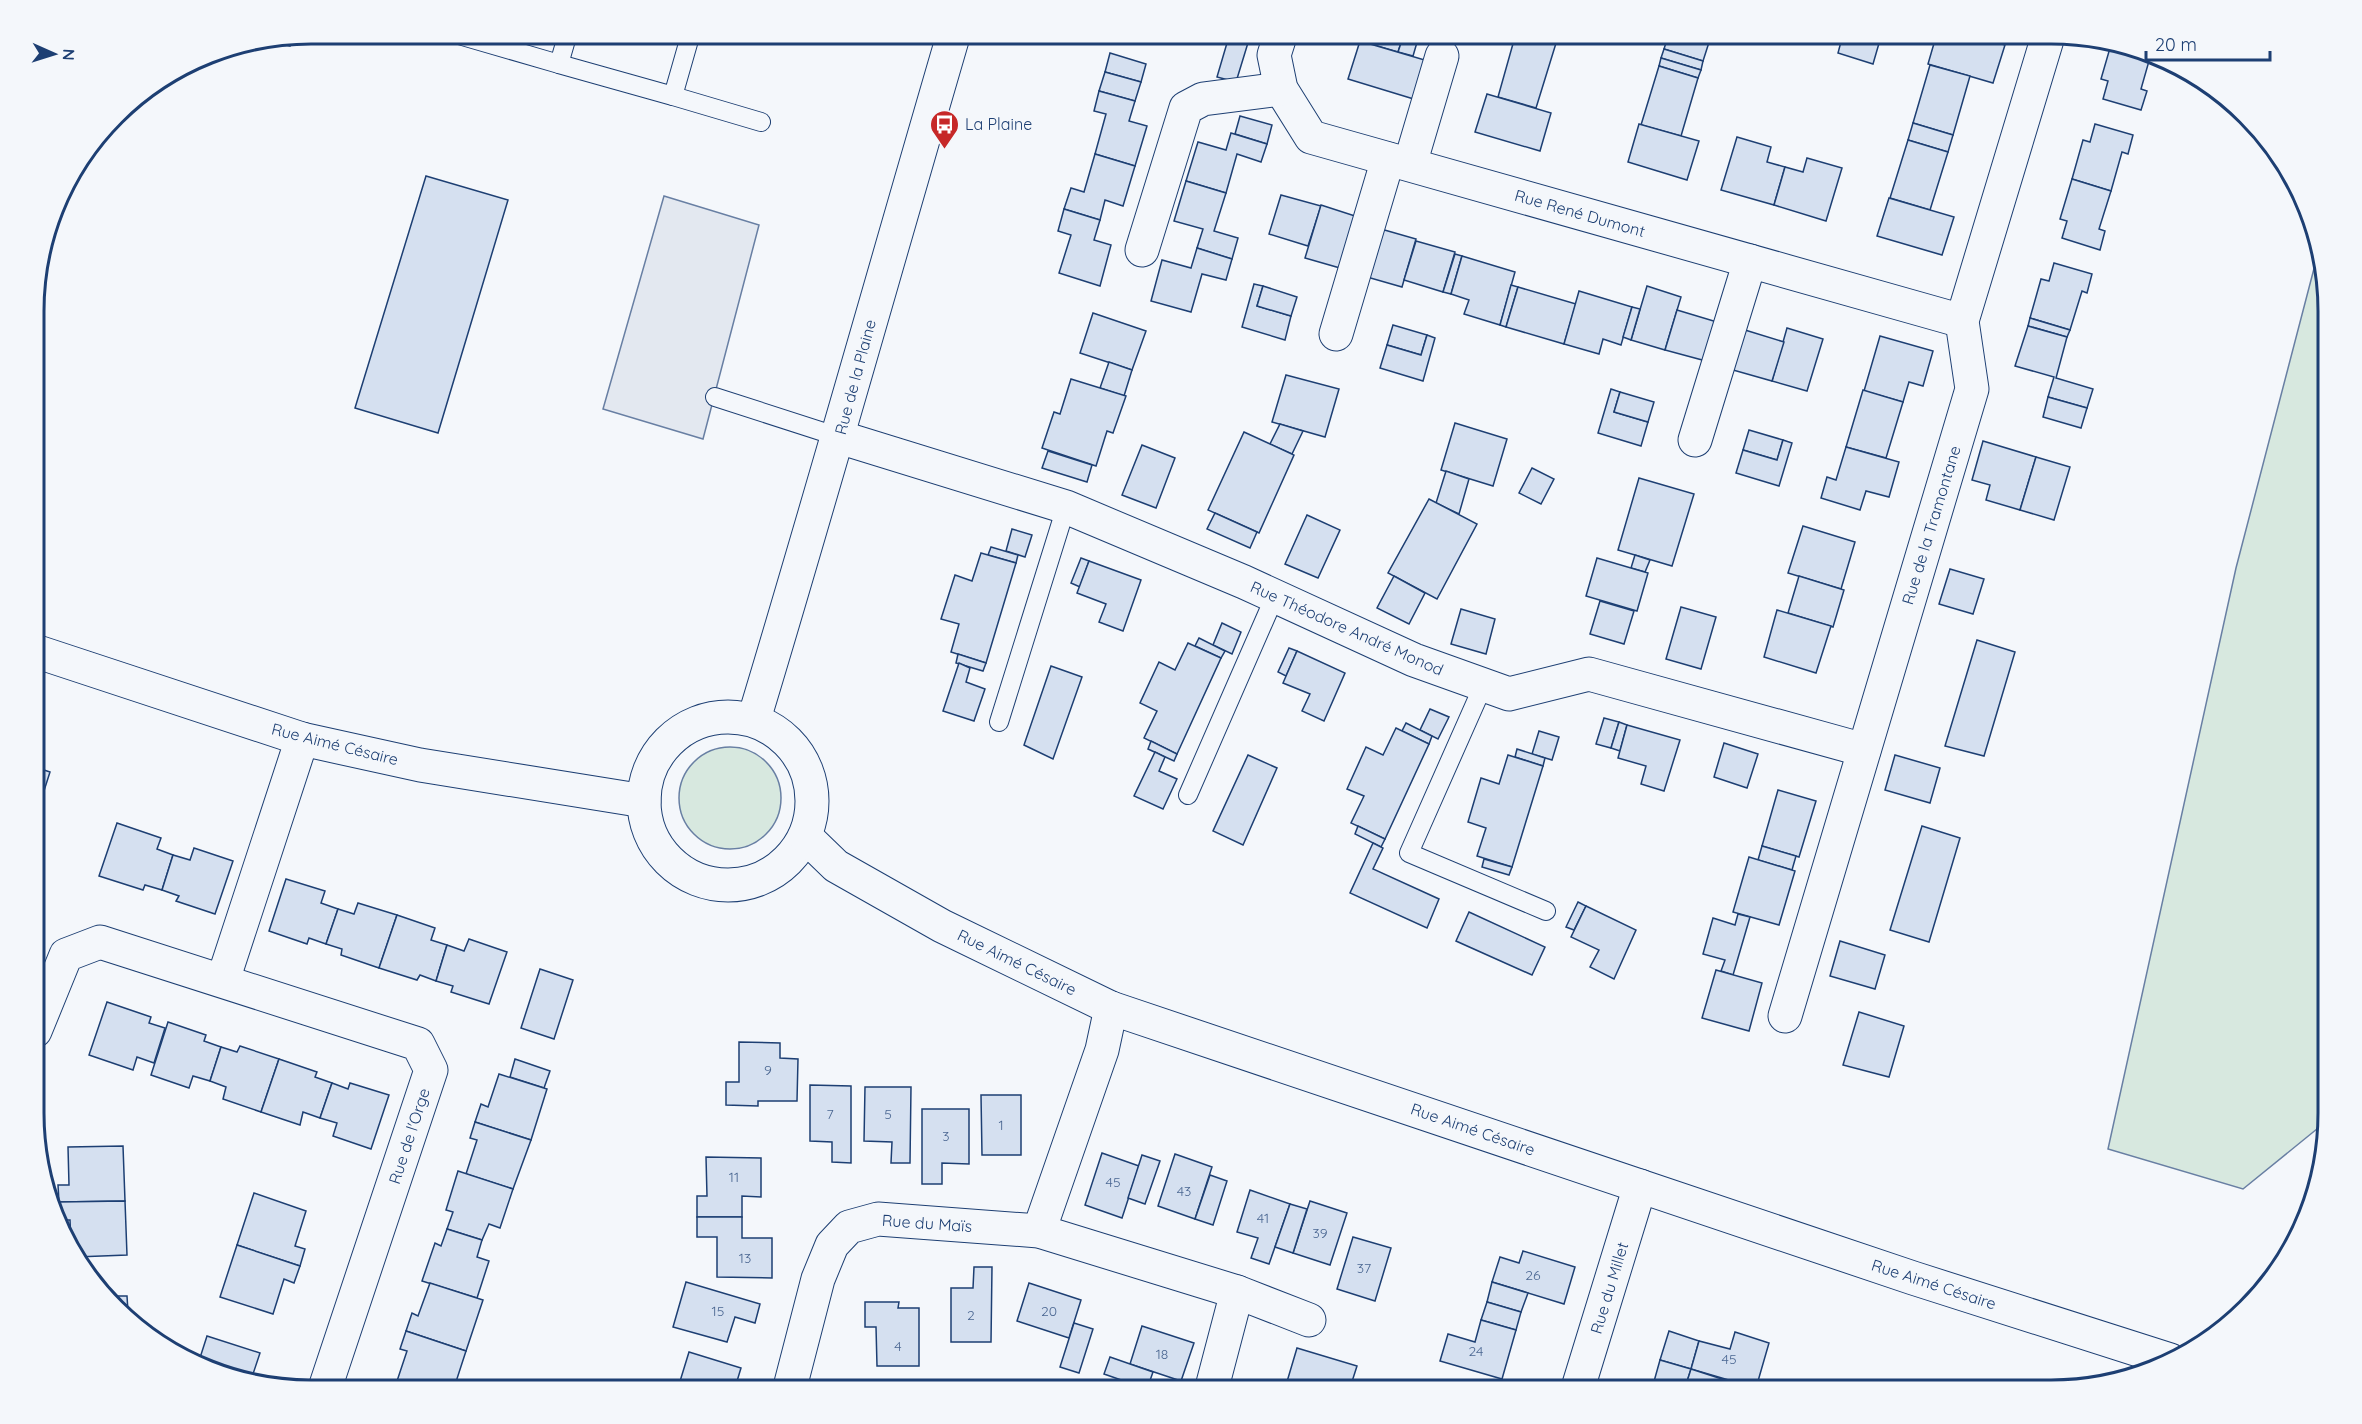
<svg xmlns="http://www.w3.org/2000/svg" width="2362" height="1424" font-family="Quicksand,sans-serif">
	<rect width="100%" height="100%" fill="#f4f7fb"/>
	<g fill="#d7e8df" stroke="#687fa3" stroke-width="1.5">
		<polygon points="2317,257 2328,292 2328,1120 2243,1189 2108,1149 2236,568"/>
		<circle cx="730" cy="798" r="51"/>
	</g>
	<polygon fill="#e3e8f0" stroke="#687fa3" stroke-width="1.5" points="664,196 759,225 703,439 603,409"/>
	<g fill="#d5e0f0" stroke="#1d3f73" stroke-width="1.5">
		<polygon points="1137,33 1165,33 1162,40"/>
		<polygon points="1208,33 1251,33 1236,82 1217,77 1227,43 1207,37"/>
		<polygon points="1362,33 1420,33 1418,39 1404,34 1398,52 1360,41"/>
		<polygon points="1516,33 1534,33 1557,40 1536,108 1498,97"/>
		<polygon points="1669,33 1712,33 1703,61 1664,49"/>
		<polygon points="1770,33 1805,33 1802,43"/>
		<polygon points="1824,33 1882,33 1873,64 1838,53 1842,38"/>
		<polygon points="1937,33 1965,33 2005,45 1993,83 1928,64"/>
		<polygon points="1404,34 1418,39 1413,56 1398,52"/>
		<polygon points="293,37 290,46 272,41"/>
		<polygon points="1360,41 1428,61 1417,100 1348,79"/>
		<polygon points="2112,41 2124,43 2151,54 2141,89 2147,91 2141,110 2103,99 2108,81 2101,79"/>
		<polygon points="1664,49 1703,61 1701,70 1661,58"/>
		<polygon points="1110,53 1146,64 1141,82 1105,72"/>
		<polygon points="1661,58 1701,70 1698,78 1659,66"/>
		<polygon points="1930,65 1970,76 1953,135 1913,123"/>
		<polygon points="1659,66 1698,78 1681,136 1641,125"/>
		<polygon points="1105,72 1141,82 1135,101 1099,91"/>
		<polygon points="1099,91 1135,101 1129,121 1147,126 1135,166 1095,154 1106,114 1094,111"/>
		<polygon points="1487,94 1551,113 1540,151 1475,132"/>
		<polygon points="1240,116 1272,125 1267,144 1235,134"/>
		<polygon points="1913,123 1953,135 1948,152 1908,140"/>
		<polygon points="1639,124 1699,141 1687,180 1628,162"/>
		<polygon points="2095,124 2133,135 2128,154 2122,152 2111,191 2072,179 2083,140 2090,142"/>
		<polygon points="1231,133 1267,144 1261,162 1237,154 1226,193 1186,181 1198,142 1226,150"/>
		<polygon points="1737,137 1771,147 1767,162 1785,167 1774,205 1721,190"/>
		<polygon points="1908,140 1948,152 1930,210 1890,198"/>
		<polygon points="1095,154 1135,166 1123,206 1105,200 1100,220 1064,209 1071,188 1084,192"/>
		<polygon points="1807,158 1842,168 1826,221 1774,205 1785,167 1803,172"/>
		<polygon points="426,176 508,200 438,433 355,408"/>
		<polygon points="2072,179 2111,191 2099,229 2105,231 2100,250 2062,238 2067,221 2060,219"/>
		<polygon points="1186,181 1226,193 1214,231 1238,238 1232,259 1197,248 1203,229 1174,221"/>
		<polygon points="1281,195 1321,206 1308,246 1269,234"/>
		<polygon points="1889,198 1954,217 1942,255 1877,236"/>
		<polygon points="1321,205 1355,216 1340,268 1305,258"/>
		<polygon points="1064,209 1100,220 1094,240 1111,245 1100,286 1059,273 1071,235 1058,231"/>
		<polygon points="1381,229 1416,239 1402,287 1367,277"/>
		<polygon points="1416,241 1455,252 1443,292 1404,280"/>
		<polygon points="1197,248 1232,259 1226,280 1202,274 1191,312 1151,301 1162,260 1191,268"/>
		<polygon points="1455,254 1462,256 1451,294 1443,292"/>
		<polygon points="1462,256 1515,272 1500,325 1464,314 1469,300 1451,294"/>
		<polygon points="2054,263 2092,274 2087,293 2082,291 2070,330 2030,318 2041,279 2049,281"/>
		<polygon points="1254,284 1263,286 1257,306 1291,316 1285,340 1242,327"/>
		<polygon points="1511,285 1518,287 1506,327 1500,325"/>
		<polygon points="1263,286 1297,297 1291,316 1257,306"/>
		<polygon points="1647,286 1681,297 1665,350 1631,340"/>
		<polygon points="1518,287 1576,304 1564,344 1506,327"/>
		<polygon points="1579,291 1632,307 1621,345 1603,339 1599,354 1564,344"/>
		<polygon points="1632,307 1640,309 1631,340 1623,337"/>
		<polygon points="1677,310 1717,322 1706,361 1665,350"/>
		<polygon points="1093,313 1146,331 1132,370 1080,353"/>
		<polygon points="2030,318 2070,330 2067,337 2028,326"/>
		<polygon points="1393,325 1427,335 1421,355 1387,345"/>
		<polygon points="2028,326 2067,337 2056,378 2093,389 2087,408 2048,397 2054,377 2015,366"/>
		<polygon points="1787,328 1823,339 1807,391 1772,381"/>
		<polygon points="1745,330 1784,342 1772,381 1733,370"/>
		<polygon points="1427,335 1435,338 1423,381 1380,368 1387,345 1421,355"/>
		<polygon points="1880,336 1933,351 1923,386 1909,382 1903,402 1864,391"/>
		<polygon points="1109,362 1132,370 1124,396 1100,388"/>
		<polygon points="1286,375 1339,389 1325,437 1272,422"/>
		<polygon points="1071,379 1126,396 1113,433 1107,431 1096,466 1042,448 1054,412 1060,414"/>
		<polygon points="1611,389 1620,392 1614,412 1648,422 1641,446 1598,433"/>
		<polygon points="1863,390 1903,402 1886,458 1846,447"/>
		<polygon points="1620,392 1654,402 1648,422 1614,412"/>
		<polygon points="2048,397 2087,408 2081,428 2043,417"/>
		<polygon points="1455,423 1507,439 1493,486 1441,470"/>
		<polygon points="1280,424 1303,431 1292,454 1270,444"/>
		<polygon points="1749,430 1783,440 1777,460 1743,450"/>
		<polygon points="1244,432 1294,455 1259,533 1208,510"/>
		<polygon points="1783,440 1792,443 1779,486 1736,473 1743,450 1777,460"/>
		<polygon points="1983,441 2036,457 2020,510 1986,500 1990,485 1972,480"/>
		<polygon points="1142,445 1175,458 1156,508 1122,495"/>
		<polygon points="1846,447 1899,462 1889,497 1866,491 1860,510 1821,498 1827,477 1836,480"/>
		<polygon points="1048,451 1092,465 1087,482 1042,468"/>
		<polygon points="2036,457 2070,467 2054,520 2020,510"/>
		<polygon points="1532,468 1554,479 1541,504 1519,493"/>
		<polygon points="1446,471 1469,479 1459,514 1436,503"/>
		<polygon points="1639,478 1694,494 1672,566 1618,550"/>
		<polygon points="1429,499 1477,524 1437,599 1388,573"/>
		<polygon points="1215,513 1257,532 1250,548 1207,529"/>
		<polygon points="1307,515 1340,530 1318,578 1285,564"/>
		<polygon points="1803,526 1855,542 1841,589 1788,573"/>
		<polygon points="1012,529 1032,535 1025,557 1006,551"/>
		<polygon points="991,547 1018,555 1016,563 988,555"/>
		<polygon points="981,553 1016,563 986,663 951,652 959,624 941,619 955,575 972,581"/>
		<polygon points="1635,555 1650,560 1645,572 1631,568"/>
		<polygon points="1081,558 1089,561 1080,587 1071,583"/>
		<polygon points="1597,558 1648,573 1637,611 1586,596"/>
		<polygon points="1089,561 1141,580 1123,631 1099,622 1106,604 1077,593"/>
		<polygon points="1950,569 1984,579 1973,614 1939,604"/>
		<polygon points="1394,576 1425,593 1409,624 1377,608"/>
		<polygon points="1799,576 1844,590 1833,627 1788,613"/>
		<polygon points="1600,601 1634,611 1624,644 1590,634"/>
		<polygon points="1681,607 1716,617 1701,669 1666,659"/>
		<polygon points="1461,609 1495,619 1486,654 1451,644"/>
		<polygon points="1777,610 1831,626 1816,673 1764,657"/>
		<polygon points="1222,623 1241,632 1232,654 1213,645"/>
		<polygon points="1199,638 1225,651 1221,658 1195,646"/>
		<polygon points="1977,640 2015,652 1984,756 1945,746"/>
		<polygon points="1188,643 1221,658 1177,754 1144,738 1157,711 1140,703 1159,662 1175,670"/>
		<polygon points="1289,648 1297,651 1286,676 1278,672"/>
		<polygon points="1297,651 1345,673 1324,721 1302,711 1310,694 1283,683"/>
		<polygon points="958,654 986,663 983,671 956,663"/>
		<polygon points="959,663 970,668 966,682 985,689 974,721 943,711"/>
		<polygon points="1051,666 1082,677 1053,759 1024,745"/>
		<polygon points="1430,709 1449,717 1438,739 1420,730"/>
		<polygon points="1604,718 1619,722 1611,748 1596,744"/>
		<polygon points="1619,722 1627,725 1620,751 1611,748"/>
		<polygon points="1406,723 1432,736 1429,744 1402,731"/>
		<polygon points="1627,725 1680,740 1664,791 1641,784 1646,766 1618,758"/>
		<polygon points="1396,728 1429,744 1385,839 1351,823 1364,796 1347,789 1366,747 1383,755"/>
		<polygon points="1539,731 1559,737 1552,760 1532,754"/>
		<polygon points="1151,741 1177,754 1174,761 1148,749"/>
		<polygon points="1724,743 1758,754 1747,788 1714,777"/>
		<polygon points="1517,749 1545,758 1543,766 1515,757"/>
		<polygon points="1155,752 1165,757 1159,771 1177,779 1163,809 1134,796"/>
		<polygon points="1248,755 1277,768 1243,845 1213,831"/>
		<polygon points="1508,755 1543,766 1512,867 1477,856 1486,828 1468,822 1481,778 1499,784"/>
		<polygon points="1895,755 1940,768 1930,803 1885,790"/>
		<polygon points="35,767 50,772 35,819"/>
		<polygon points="1778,790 1816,801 1799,857 1762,846"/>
		<polygon points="117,823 161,838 157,849 173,855 162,890 145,885 143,890 99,876"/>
		<polygon points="1358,826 1385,839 1381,847 1355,834"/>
		<polygon points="1922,826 1960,838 1929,942 1890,930"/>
		<polygon points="1373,843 1383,848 1373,869 1439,899 1427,928 1350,893"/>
		<polygon points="1762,846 1796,856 1792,870 1758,860"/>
		<polygon points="194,848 233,861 215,914 176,901 179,896 162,890 173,855 190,860"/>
		<polygon points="1749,857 1795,871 1779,925 1733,912"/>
		<polygon points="1484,859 1512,867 1509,875 1482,867"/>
		<polygon points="286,879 325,891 321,903 338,909 326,944 309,938 307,944 269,931"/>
		<polygon points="1578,902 1586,906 1574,930 1566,927"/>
		<polygon points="358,903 397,915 379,968 341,955 342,949 326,944 338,909 354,914"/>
		<polygon points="1586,906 1636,930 1614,979 1590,967 1599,950 1571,937"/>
		<polygon points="1469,912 1545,947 1532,975 1456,941"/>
		<polygon points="1738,914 1750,917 1733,975 1721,971 1725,960 1703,954 1713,918 1735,925"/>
		<polygon points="397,915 435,928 431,940 447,945 436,981 420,975 417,980 379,968"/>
		<polygon points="469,939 507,952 489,1004 451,992 453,986 436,981 447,945 464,951"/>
		<polygon points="1840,941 1885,955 1875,989 1830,976"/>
		<polygon points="540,969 573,980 554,1039 521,1028"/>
		<polygon points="1716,970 1762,983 1749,1031 1702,1018"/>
		<polygon points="107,1002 151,1017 149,1023 165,1028 154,1063 137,1057 133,1070 89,1055"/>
		<polygon points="1859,1012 1904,1026 1889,1077 1843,1065"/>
		<polygon points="168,1022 206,1035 204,1041 221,1047 210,1081 193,1076 189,1088 151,1075"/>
		<polygon points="739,1042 780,1043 780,1058 798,1059 797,1101 758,1101 758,1106 726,1105 726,1082 739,1082"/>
		<polygon points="240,1046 279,1059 261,1112 223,1099 226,1087 210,1081 221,1047 237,1052"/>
		<polygon points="279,1059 317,1072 315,1077 332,1083 320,1118 303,1112 300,1125 261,1112"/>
		<polygon points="515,1059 550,1071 544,1088 510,1077"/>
		<polygon points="499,1074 547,1089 531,1140 475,1122 481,1104 488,1107"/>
		<polygon points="332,1083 348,1089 350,1083 389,1095 371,1149 333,1136 337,1123 320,1118"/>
		<polygon points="810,1085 851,1086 851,1163 832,1162 832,1142 810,1141"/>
		<polygon points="865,1087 911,1087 910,1163 891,1163 892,1142 864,1141"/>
		<polygon points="981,1095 1021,1095 1021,1155 982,1155"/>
		<polygon points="922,1109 969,1109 969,1164 942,1163 942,1184 922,1184"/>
		<polygon points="475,1122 531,1140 513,1189 466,1174 477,1140 470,1138"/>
		<polygon points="123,1146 125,1201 59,1202 58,1185 69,1185 68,1147"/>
		<polygon points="1102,1153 1139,1166 1122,1218 1085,1205"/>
		<polygon points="1175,1154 1212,1167 1195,1219 1158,1206"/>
		<polygon points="1142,1155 1160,1161 1145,1204 1128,1198"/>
		<polygon points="706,1157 761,1158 761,1197 742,1196 742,1217 697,1217 697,1196 707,1196"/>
		<polygon points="458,1171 513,1189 500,1228 489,1224 482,1240 447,1229 453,1212 446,1210"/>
		<polygon points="1210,1175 1227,1181 1213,1225 1195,1219"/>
		<polygon points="1250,1190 1290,1204 1269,1264 1251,1258 1258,1238 1237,1232"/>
		<polygon points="254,1193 306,1211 295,1246 305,1249 300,1266 237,1245"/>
		<polygon points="125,1201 127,1255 76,1257 71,1244 70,1220 62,1220 59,1202"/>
		<polygon points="1310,1201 1347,1213 1330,1265 1293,1253"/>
		<polygon points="1290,1204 1307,1209 1293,1253 1275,1247"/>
		<polygon points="697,1217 742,1217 742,1238 772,1238 772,1278 717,1277 717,1237 697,1237"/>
		<polygon points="447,1229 482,1240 477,1257 489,1261 477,1298 422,1281 435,1243 441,1246"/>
		<polygon points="1353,1237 1391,1248 1375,1301 1337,1289"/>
		<polygon points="237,1245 300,1266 294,1283 284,1279 273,1314 220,1297"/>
		<polygon points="1523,1251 1575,1267 1564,1304 1492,1282 1500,1257 1519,1263"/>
		<polygon points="974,1267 992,1267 991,1342 951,1342 951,1288 973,1288"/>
		<polygon points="686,1282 760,1304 755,1323 735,1317 727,1342 673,1327"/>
		<polygon points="1492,1282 1528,1293 1521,1312 1487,1302"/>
		<polygon points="430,1283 483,1300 466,1351 406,1331 412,1313 418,1316"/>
		<polygon points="1029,1283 1081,1300 1069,1338 1017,1321"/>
		<polygon points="110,1296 127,1296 128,1312"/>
		<polygon points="865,1302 899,1302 898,1308 919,1308 919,1366 877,1366 876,1327 865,1327"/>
		<polygon points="1487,1302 1521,1312 1516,1330 1481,1320"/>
		<polygon points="1481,1320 1516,1330 1502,1379 1440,1361 1448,1334 1475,1342"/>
		<polygon points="1074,1323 1093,1329 1079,1373 1060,1367"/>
		<polygon points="1142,1326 1194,1343 1181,1381 1130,1364"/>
		<polygon points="406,1331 466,1351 453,1391 417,1391 396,1384 407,1351 400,1349"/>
		<polygon points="1669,1331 1699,1341 1691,1369 1660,1360"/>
		<polygon points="1735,1332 1769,1343 1756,1388 1691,1369 1699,1341 1730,1349"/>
		<polygon points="207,1336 260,1353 250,1383 239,1381 198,1364"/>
		<polygon points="1297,1348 1357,1366 1349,1391 1304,1391 1286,1385"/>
		<polygon points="689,1352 741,1368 734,1391 677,1391"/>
		<polygon points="1110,1357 1153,1372 1147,1389 1104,1374"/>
		<polygon points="1660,1360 1691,1369 1684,1391 1670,1391 1653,1385"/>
		<polygon points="1691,1369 1725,1380 1722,1391 1684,1391"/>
		<polygon points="1280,1383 1304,1391 1278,1391"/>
	</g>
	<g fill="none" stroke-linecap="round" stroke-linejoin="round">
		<defs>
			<g id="service">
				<polyline points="452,33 559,64"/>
				<polyline points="568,33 559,64 673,96 691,33"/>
				<polyline points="673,96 761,122"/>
				<polyline points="715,397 839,437"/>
				<polyline points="1483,686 1409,853 1546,911"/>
				<polyline points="999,722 1066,507"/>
				<polyline points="1188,795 1275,596"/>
			</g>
			<g id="minor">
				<polyline points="1281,33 1274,55 1281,89 1311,137 1962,321"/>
				<polyline points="1410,164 1442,56"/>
				<polyline points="1142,250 1186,108 1203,99 1281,89"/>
				<polyline points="1336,334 1388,159"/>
				<polyline points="839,437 1066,507 1244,582 1414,660 1509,694 1589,674 1864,750"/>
				<polyline points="1695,440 1750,261"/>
				<polyline points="35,651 302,739 420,765 644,801"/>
				<circle cx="728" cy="801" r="84"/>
				<path d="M754 719C823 491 887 262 954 33"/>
				<polyline points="805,836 836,866 942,926 1111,1008 1913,1278 2170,1360"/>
				<polyline points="223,980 302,739"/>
				<polyline points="1785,1016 1972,389 1962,321 2049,33"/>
				<polyline points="35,1031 66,955 100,942 418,1044 431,1070 324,1391"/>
				<polyline points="1039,1231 1102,1050 1111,1008"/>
				<polyline points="1237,1292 1309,1320"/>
				<polyline points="789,1391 818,1279 832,1245 849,1227 878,1219 1039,1231 1237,1292 1211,1391"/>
				<polyline points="1577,1391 1640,1186"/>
			</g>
		</defs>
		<use href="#service" stroke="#1d3f73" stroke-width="20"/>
		<use href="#minor" stroke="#1d3f73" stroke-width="35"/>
		<use href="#service" stroke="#f4f7fb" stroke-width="18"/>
		<use href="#minor" stroke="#f4f7fb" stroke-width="33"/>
	</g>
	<defs>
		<symbol id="bus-pin" viewBox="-11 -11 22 30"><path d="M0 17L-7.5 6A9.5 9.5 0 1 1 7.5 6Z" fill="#c62828" stroke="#f4f7fb"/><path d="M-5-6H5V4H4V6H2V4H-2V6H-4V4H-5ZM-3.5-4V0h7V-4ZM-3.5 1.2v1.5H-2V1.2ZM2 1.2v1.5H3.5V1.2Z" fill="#fff"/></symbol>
	</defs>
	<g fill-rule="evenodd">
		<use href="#bus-pin" x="928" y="108" width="33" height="45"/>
	</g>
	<g text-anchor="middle" stroke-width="4.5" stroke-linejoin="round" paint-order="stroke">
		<g font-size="14" fill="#4b6792">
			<text x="768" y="1075">9</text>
			<text x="830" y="1119">7</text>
			<text x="888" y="1119">5</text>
			<text x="1001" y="1130">1</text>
			<text x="946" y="1141">3</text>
			<text x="734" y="1182">11</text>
			<text x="1113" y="1187">45</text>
			<text x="1184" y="1196">43</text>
			<text x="1263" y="1223">41</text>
			<text x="1320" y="1238">39</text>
			<text x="745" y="1263">13</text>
			<text x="1364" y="1273">37</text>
			<text x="1533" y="1280">26</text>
			<text x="718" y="1316">15</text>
			<text x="1049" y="1316">20</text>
			<text x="971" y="1320">2</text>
			<text x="898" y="1351">4</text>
			<text x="1476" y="1356">24</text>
			<text x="1162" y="1359">18</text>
			<text x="1729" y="1364">45</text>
		</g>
		<g font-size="16" fill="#1d3f73" stroke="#f4f7fb" text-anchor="start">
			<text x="965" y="130">La Plaine</text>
		</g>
		<g font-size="16" fill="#1d3f73" stroke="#f4f7fb">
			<text transform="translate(1580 213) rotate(16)" y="6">Rue René Dumont</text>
			<text transform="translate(855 377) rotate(-75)" y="6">Rue de la Plaine</text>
			<text transform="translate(1931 525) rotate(-73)" y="6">Rue de la Tramontane</text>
			<text transform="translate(1347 628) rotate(24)" y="6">Rue Théodore André Monod</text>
			<text transform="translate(335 744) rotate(14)" y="6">Rue Aimé Césaire</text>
			<text transform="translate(1017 962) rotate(26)" y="6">Rue Aimé Césaire</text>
			<text transform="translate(1473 1129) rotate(19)" y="6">Rue Aimé Césaire</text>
			<text transform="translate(409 1136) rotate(-72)" y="6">Rue de l'Orge</text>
			<text transform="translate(927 1223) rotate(4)" y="6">Rue du Maïs</text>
			<text transform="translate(1934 1284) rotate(18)" y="6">Rue Aimé Césaire</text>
			<text transform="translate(1609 1288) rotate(-73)" y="6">Rue du Millet</text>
		</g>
	</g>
	<path d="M0 0H2362V1424H0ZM311 44H2051A267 267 0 0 1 2318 311V1113A267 267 0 0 1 2051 1380H311A267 267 0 0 1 44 1113V311A267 267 0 0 1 311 44Z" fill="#f4f7fb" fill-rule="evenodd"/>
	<path fill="none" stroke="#1d3f73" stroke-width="3" d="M311 44H2051A267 267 0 0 1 2318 311V1113A267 267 0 0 1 2051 1380H311A267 267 0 0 1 44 1113V311A267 267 0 0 1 311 44Z"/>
	<g transform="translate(54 54) rotate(93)" stroke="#f4f7fb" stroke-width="4.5" paint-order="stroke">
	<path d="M0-4.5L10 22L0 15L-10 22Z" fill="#1d3f73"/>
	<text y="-9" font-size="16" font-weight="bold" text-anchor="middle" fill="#1d3f73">N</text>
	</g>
	<path d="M2146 51v9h124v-9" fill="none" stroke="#1d3f73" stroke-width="3"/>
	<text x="2155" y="51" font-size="18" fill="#1d3f73" stroke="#f4f7fb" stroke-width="4.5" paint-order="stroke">20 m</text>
</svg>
